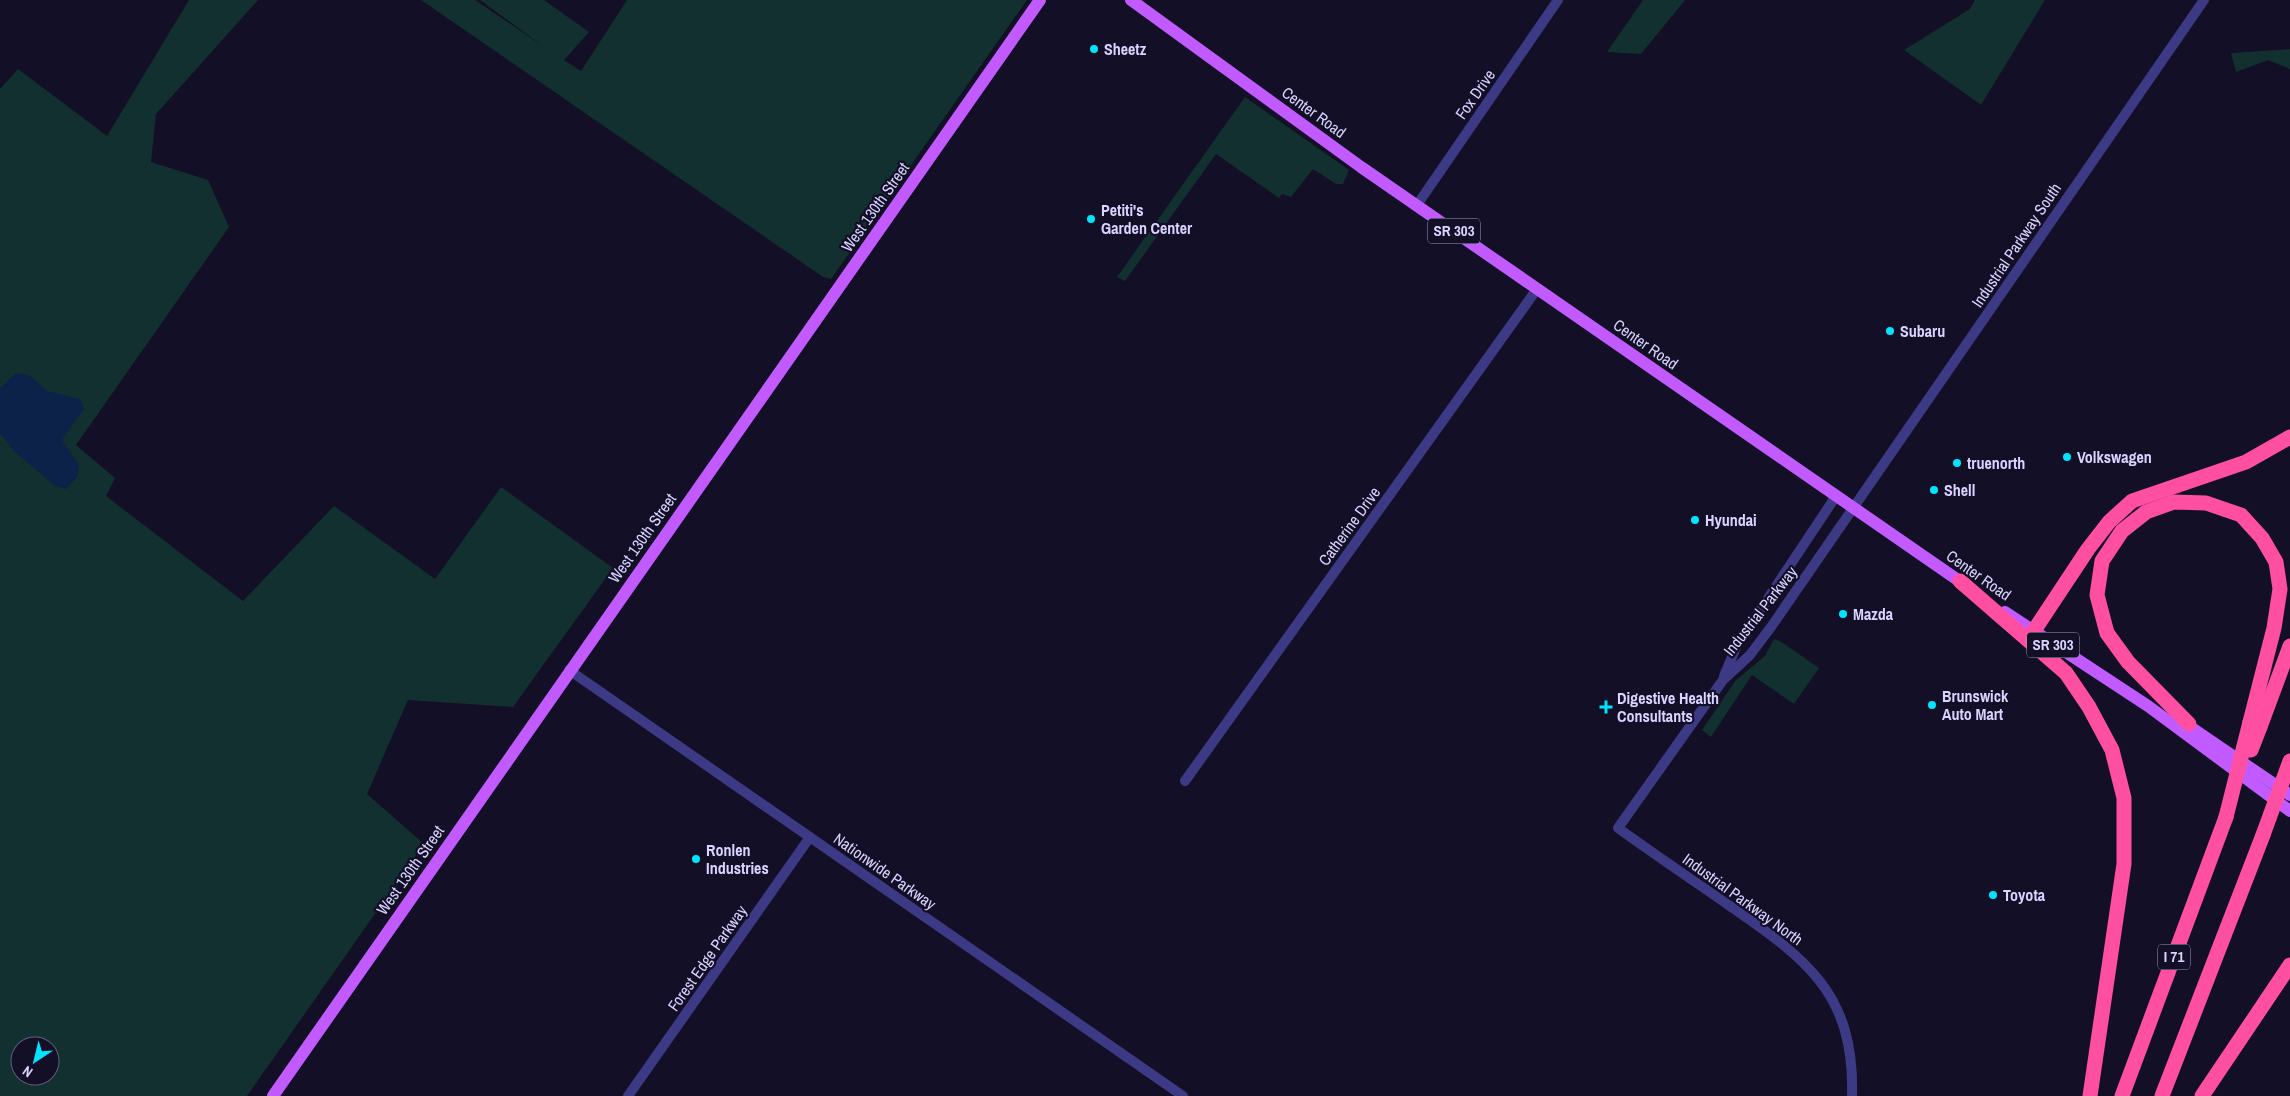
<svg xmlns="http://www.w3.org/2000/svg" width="2290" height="1096" font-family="'Archivo Narrow',sans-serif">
	<rect width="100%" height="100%" fill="#130f26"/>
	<g fill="#12302f" fill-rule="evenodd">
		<path d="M189 0H258L156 114 151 162 208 180 229 227 76 445 115 478 106 496 243 601 334 506 435 579 501 487 613 568 513 707 408 700 367 794 424 844 247 1096H0V89L18 69 107 136ZM20 1046H50V1076H20Z"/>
		<polygon points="421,0 475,0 543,46 480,0 544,0 589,32 564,60 581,71 627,0 1027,0 831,279 823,277"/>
		<polygon points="1643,0 1685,0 1641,54 1607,52"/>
		<polygon points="1975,0 2045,0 1981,105 1904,50 1970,9"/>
		<polygon points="2290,49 2290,69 2268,60 2236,72 2231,53"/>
		<polygon points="1245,97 1349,170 1343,184 1336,184 1313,169 1291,197 1282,194 1279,198 1216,154 1125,281 1117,277"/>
		<polygon points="1774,639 1780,641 1819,668 1794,704 1752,675 1711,737 1702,730 1736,680 1765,656"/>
	</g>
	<polygon fill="#0c2248" points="16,373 29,375 47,391 80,399 84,409 62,440 79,464 78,476 66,489 55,486 14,451 0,433 0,388"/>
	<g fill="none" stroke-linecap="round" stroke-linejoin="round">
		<g stroke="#3d3a85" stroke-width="10">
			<polyline points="1417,205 1558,0"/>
			<polyline points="569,670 1183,1096"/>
			<polyline points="1724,676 1737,645 1836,496"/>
			<polyline points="1185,781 1537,289"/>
			<polyline points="628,1096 810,837"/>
			<path d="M1852 1096C1855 992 1805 958 1727 904 1691 879 1654 854 1618 828L1723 680 1750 655 1771 627 2204 0"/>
		</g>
		<g stroke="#c25bff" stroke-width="12">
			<polyline points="1131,0 1361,167 1968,587"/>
			<polyline points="2005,612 2148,706 2290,811"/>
			<polyline points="2180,720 2290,795"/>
			<polyline points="273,1096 1040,0"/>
		</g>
		<g stroke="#ff4fa3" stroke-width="15">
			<polyline points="1960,581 2066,673 2089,707 2112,750 2124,798 2124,864 2090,1096"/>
			<polyline points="2033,632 2088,549 2109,522 2132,501 2246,462 2290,437"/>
			<polyline points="2189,724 2128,662 2107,633 2097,595 2102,561 2122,531 2146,512 2174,502 2206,503 2241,515 2262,538 2276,562 2280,589 2274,628 2250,722"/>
			<polyline points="2260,727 2290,646"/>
			<polyline points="2122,1096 2226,817"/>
			<polyline points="2162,1096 2263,835"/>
			<polyline points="2202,1096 2290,965"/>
		</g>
		<g stroke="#ff4fa3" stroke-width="15">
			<polyline points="2251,750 2260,727"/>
			<polyline points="2226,817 2250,722"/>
			<polyline points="2263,835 2290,761"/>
		</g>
	</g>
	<g fill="#00e5ff" stroke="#130f26" stroke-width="2">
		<circle cx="1094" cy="49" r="5"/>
		<circle cx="1091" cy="219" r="5"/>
		<circle cx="1890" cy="331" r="5"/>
		<circle cx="2067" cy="457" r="5"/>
		<circle cx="1957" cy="463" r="5"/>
		<circle cx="1934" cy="490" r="5"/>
		<circle cx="1695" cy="520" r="5"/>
		<circle cx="1843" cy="614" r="5"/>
		<circle cx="1932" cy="705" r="5"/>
		<path d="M1603.5 699.5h5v5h5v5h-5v5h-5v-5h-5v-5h5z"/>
		<circle cx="696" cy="859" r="5"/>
		<circle cx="1993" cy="895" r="5"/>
	</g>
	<g text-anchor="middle" stroke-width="4.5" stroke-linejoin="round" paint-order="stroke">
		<g fill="#130f26" stroke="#9e99be" stroke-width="1">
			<rect x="1428" y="218.5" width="52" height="25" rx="4"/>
			<rect x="2027" y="632.5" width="52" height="25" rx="4"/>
			<rect x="2158" y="944.5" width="32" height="25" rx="4"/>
		</g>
		<g font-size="15" font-weight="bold" fill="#d9d4ff">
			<text x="1454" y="236">SR 303</text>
			<text x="2053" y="650">SR 303</text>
			<text x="2174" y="962">I 71</text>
		</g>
		<g font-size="16" font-weight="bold" fill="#d9d4ff" stroke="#130f26" text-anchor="start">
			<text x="1104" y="55">Sheetz</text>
			<text x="1101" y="216">Petiti's<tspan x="1101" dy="18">Garden Center</tspan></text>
			<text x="1900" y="337">Subaru</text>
			<text x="2077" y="463">Volkswagen</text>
			<text x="1967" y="469">truenorth</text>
			<text x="1944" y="496">Shell</text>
			<text x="1705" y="526">Hyundai</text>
			<text x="1853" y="620">Mazda</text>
			<text x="1942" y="702">Brunswick<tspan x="1942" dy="18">Auto Mart</tspan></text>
			<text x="1617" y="704">Digestive Health<tspan x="1617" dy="18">Consultants</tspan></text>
			<text x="706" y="856">Ronlen<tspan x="706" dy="18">Industries</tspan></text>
			<text x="2003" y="901">Toyota</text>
		</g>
		<g font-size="16" fill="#d9d4ff" stroke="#130f26">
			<text transform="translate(1475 94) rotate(-55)" y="6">Fox Drive</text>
			<text transform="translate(1314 112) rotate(36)" y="6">Center Road</text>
			<text transform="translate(875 207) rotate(-55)" y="6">West 130th Street</text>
			<text transform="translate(2016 245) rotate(-56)" y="6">Industrial Parkway South</text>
			<text transform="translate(1646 344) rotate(35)" y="6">Center Road</text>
			<text transform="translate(1349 526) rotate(-54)" y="6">Catherine Drive</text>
			<text transform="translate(642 538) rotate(-55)" y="6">West 130th Street</text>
			<text transform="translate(1979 575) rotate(35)" y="6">Center Road</text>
			<text transform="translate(1760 611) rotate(-52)" y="6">Industrial Parkway</text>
			<text transform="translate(410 870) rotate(-55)" y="6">West 130th Street</text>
			<text transform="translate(885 871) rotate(35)" y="6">Nationwide Parkway</text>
			<text transform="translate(1743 899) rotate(36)" y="6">Industrial Parkway North</text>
			<text transform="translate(707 958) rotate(-55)" y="6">Forest Edge Parkway</text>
		</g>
	</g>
	<g transform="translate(35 1061) rotate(215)"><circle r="24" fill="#130f26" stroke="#625e7d"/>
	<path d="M0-4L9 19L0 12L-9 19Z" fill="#00e5ff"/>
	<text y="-8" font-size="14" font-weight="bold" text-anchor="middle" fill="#d9d4ff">N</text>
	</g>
</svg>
